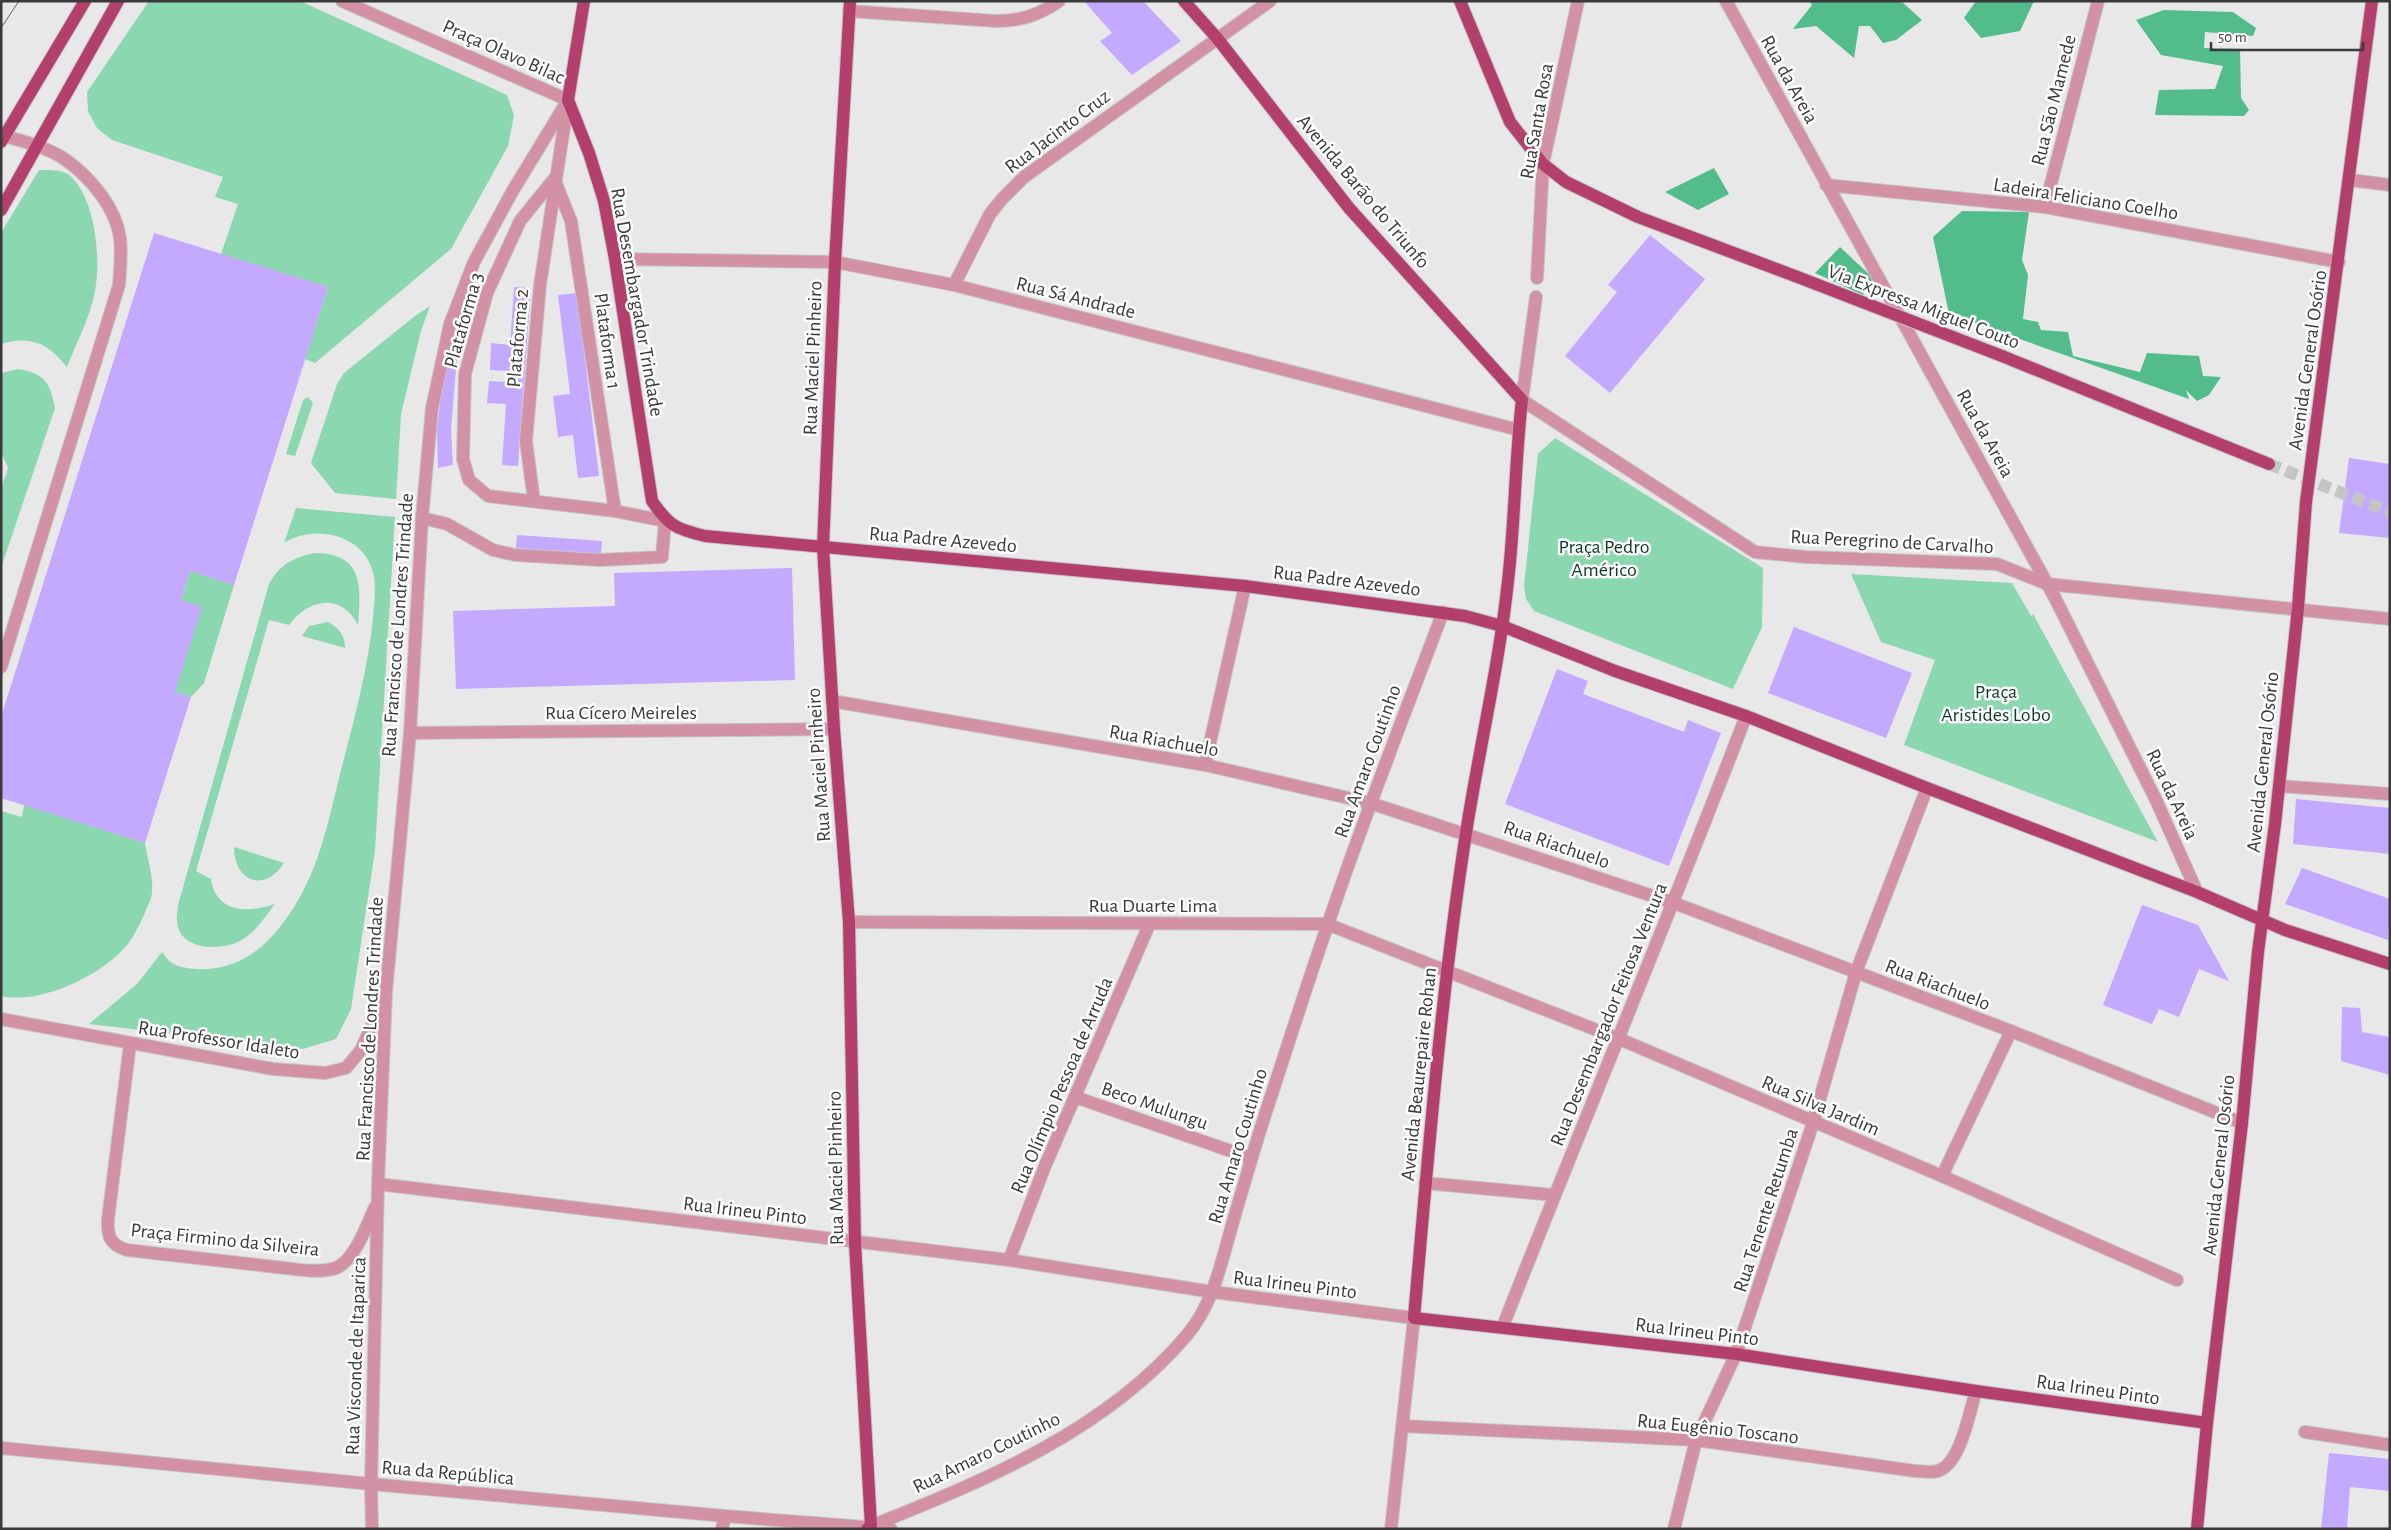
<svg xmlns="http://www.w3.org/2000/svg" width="2391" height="1530" font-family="'Alegreya Sans',sans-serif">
	<rect width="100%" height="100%" fill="#e8e8e9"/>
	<g fill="#8bd7af">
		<polygon points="149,1 300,1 507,95 514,115 508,146 451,249 315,363 305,359 328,287 221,254 238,204 215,197 223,177 112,140 97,128 88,111 87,92"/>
		<path d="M39 170C48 170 61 169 69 175 96 197 101 260 95 291 91 315 76 344 67 367 48 344 32 335 1 344V233Z"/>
		<polygon points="430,306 421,331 401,414 396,499 335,493 311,463 337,384 344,373 415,316"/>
		<path d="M18 369C44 373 50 382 55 408L1 568V489L8 468 1 452V373Z"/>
		<polygon points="308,397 313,403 295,456 286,454 303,400"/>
		<polygon points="1555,438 1763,568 1762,627 1733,689 1534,611 1526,599 1524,586 1538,454"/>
		<path d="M296 508 395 517 375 851 351 1009 336 1039 303 1049 89 1024 137 984 162 952C165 955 168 961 172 963 184 970 204 970 216 968 256 962 282 929 301 895 323 855 331 809 342 766 355 717 368 668 373 618 374 604 376 590 374 577 367 535 316 523 284 543Z"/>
		<path d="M314 553C364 553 361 586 358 625 341 592 308 599 289 625L269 620 196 871 211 879C212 884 213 890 216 894 228 915 257 910 275 904 265 917 255 933 240 941 220 951 179 951 177 921 176 916 178 910 178 905L269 584C279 565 293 558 314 553Z"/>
		<polygon points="190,571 234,585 204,683 191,697 175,692 181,600"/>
		<polygon points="1851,574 2012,583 2031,616 2033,614 2158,842 1904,745 1935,660 1881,642"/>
		<path d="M328 622C339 628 345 635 345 648L302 636 309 626Z"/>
		<path d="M24 805 145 843C147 857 154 879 152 892 152 898 148 905 146 910 141 922 135 934 128 944 103 975 41 1005 1 996V811L22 817Z"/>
		<path d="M234 847 284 863C265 893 234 882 234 847Z"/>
	</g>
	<g fill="#53bc8b">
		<polygon points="1809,1 1901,1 1922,20 1896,40 1883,43 1870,26 1859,26 1854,58 1816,26 1793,29 1812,5"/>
		<polygon points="1976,1 2034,1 2020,31 1981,38 1964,18"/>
		<polygon points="2164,10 2233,12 2256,28 2253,36 2205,32 2204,48 2240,49 2241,98 2249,110 2244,116 2155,115 2159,90 2215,89 2223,66 2161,55 2136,20"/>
		<polygon points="1714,168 1729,194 1698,210 1665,192"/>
		<polygon points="1962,211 2029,212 2022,260 2028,275 2023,319 2038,322 2041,330 2068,332 2073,356 2140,372 2147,353 2199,356 2203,376 2221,377 2209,395 2197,401 2186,390 2189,399 1949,314 1933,237"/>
		<polygon points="1840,247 1873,278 1863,295 1815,273"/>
	</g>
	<g fill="#c3a9ff">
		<polygon points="1084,1 1143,1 1181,41 1132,75 1100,41 1112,33"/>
		<polygon points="154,233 328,287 234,585 190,571 181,600 202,607 175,692 191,697 145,843 1,798 1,717"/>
		<polygon points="1650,235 1705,279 1610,393 1565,356 1617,292 1608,285"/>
		<polygon points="514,287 531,288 518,466 502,465 506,404 487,403 489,381 507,382 508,371 490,370 491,343 510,345"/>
		<polygon points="469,288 473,291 457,356 451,430 453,465 438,468 437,430 446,349"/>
		<polygon points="577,293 599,476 578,478 573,435 558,437 553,396 570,394 558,295"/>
		<polygon points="2349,458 2390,464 2390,538 2339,533"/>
		<polygon points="517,535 602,541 601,554 516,548"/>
		<polygon points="792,568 795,680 456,689 453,611 615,606 614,573"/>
		<polygon points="1794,627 1912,673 1886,738 1768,693"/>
		<polygon points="1557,669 1588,681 1583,694 1684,732 1688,720 1721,733 1669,866 1505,804"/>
		<polygon points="2296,799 2390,808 2390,854 2293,844"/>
		<polygon points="2302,868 2390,899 2388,940 2285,904"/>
		<polygon points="2142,905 2198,925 2229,981 2199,969 2179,1017 2159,1009 2152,1024 2103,1005"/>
		<polygon points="2342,1007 2360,1008 2362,1032 2390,1037 2390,1075 2341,1061"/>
		<polygon points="2329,1453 2390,1459 2390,1491 2350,1487 2347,1527 2352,1529 2321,1529"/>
	</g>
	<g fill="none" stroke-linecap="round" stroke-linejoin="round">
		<polyline stroke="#c5c5c6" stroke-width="12" stroke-dasharray="12 6" stroke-linecap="butt" points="2269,464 2390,512"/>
		<defs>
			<g id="minor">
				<polyline points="342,1 568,100"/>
				<polyline points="1726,1 2055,598 2156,800 2197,892"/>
				<path d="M849 11 996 21C1021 21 1039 15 1059 1"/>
				<polyline points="2350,180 2390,185"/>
				<polyline points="555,181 571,221 615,511"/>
				<polyline points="1826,185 2045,207 2339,262"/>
				<polyline points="2045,207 2098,1"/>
				<polyline points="615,259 835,262 954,285 1519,430"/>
				<polyline points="1537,278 1543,164 1578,1"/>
				<polyline points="954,285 990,214 1002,199 1024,177 1270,1"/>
				<polyline points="1536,297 1522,400 1755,552 1806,557 1997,564 2047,584 2390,619"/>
				<polyline points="534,501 526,441 540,285 567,107"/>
				<polyline points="422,518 447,524 493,550 515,555 600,560 662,557 665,521 615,511 488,496 469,480 463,459 465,374 487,293 520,221 554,179"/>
				<path d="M1 667 119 285C120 270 122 254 120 238 116 208 91 178 66 160 49 148 25 142 5 136"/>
				<polyline points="832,701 1205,765 1370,803 1674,903 2011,1031 2242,1123"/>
				<polyline points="410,733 834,729"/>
				<polyline points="1205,765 1245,586"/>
				<polyline points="2279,786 2390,794"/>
				<polyline points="849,922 1327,924 1617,1038 1942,1176 2177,1280"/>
				<polyline points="1,1019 273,1069 325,1073 346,1068 361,1050 384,998"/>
				<path d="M130 1044 108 1219C107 1236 110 1245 127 1250L285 1268C300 1270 321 1273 336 1268 355 1260 367 1225 375 1207"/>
				<polyline points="1075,1097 1251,1158"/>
				<polyline points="1942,1176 2011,1031"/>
				<polyline points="1425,1183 1554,1195"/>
				<polyline points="378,1184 1009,1260 1213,1292 1414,1318 1391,1529"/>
				<polyline points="1009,1260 1045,1166 1149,925"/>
				<path d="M1503 1326C1583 1122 1668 920 1746 716"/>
				<path d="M1402 1426 1696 1440 1915 1471C1922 1471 1932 1473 1938 1471 1961 1463 1969 1413 1976 1391"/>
				<polyline points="2305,1432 2390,1445"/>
				<polyline points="1,1448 371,1484 725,1516 891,1529"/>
				<polyline points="372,1529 371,1484 378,1184 386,992 410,733 422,518 432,408 450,324 474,262 512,192 568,100"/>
				<polyline points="722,1529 725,1516"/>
				<path d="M871 1529V1526C984 1481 1106 1431 1187 1335 1213 1304 1221 1264 1232 1225 1243 1188 1253 1152 1265 1115 1286 1051 1306 987 1328 924 1363 819 1404 716 1443 612"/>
				<polyline points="1674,1529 1696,1440 1736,1354 1813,1123 1856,972 1927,788"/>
			</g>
			<g id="major">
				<path d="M584 1 568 100 589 153 604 201 615 259 652 501C669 526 676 529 705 536L1245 586 1465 616 1502 626 1615 671 1746 716 1927 788 2197 892 2285 930 2390 964"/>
				<polyline points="850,1 835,262 823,547 834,729 849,922 855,1243 871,1526 867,1529"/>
				<path d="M1184 1 1217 38 1349 208 1522 400C1515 460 1515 521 1508 581 1499 666 1479 749 1466 833 1441 994 1428 1156 1414 1318L1736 1354 1976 1391 2207 1423"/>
				<polyline points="1460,1 1510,122 1543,164 1566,182 1638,217 1795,276"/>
				<polyline points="1,142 85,1"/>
				<polyline points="1,210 118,1"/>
				<polyline points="2002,356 2269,464"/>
				<polyline points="2197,1529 2207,1423 2242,1123 2258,952 2275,824 2298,608 2306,502 2372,1"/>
			</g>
		</defs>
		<use href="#minor" stroke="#c5c5c6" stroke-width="14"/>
		<use href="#major" stroke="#c5c5c6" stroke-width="14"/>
		<use href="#minor" stroke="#d291a4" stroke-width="12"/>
		<use href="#major" stroke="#b3406c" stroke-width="12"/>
		<g stroke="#636364" stroke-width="1">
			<polyline points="1,2 2,1"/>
			<polyline points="1,28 19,1"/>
		</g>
		<defs>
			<polyline id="major-bridge" points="1795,276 2002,356"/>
		</defs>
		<use href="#major-bridge" stroke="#c5c5c6" stroke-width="14" stroke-linecap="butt"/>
		<use href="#major-bridge" stroke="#b3406c" stroke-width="12"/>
	</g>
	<g text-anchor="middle" stroke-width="5" stroke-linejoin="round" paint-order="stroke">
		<g font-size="20" fill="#3a3a3b" stroke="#fff">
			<text transform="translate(504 51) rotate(24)" y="7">Praça Olavo Bilac</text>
			<text transform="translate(1790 79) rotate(61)" y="7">Rua da Areia</text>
			<text transform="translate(2053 100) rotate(-76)" y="7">Rua São Mamede</text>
			<text transform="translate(1536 121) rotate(-80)" y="7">Rua Santa Rosa</text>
			<text transform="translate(1057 131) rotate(-37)" y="7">Rua Jacinto Cruz</text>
			<text transform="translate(1364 191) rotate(50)" y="7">Avenida Barão do Triunfo</text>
			<text transform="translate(2086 198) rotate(9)" y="7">Ladeira Feliciano Coelho</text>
			<text transform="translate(1076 297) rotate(14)" y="7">Rua Sá Andrade</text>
			<text transform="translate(638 302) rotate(80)" y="7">Rua Desembargador Trindade</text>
			<text transform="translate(1924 306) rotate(21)" y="7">Via Expressa Miguel Couto</text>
			<text transform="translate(463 320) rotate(-74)" y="7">Plataforma 3</text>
			<text transform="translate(517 338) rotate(-85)" y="7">Plataforma 2</text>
			<text transform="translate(608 341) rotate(82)" y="7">Plataforma 1</text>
			<text transform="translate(812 358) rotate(-88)" y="7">Rua Maciel Pinheiro</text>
			<text transform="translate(2307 360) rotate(-82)" y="7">Avenida General Osório</text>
			<text transform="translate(1986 433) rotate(61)" y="7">Rua da Areia</text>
			<text transform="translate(943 539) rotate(5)" y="7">Rua Padre Azevedo</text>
			<text transform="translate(1892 541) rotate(3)" y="7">Rua Peregrino de Carvalho</text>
			<text transform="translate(1347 580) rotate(7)" y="7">Rua Padre Azevedo</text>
			<text transform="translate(397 625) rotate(-86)" y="7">Rua Francisco de Londres Trindade</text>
			<text x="621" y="719">Rua Cícero Meireles</text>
			<text transform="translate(1164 740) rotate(10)" y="7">Rua Riachuelo</text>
			<text transform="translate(1367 761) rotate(-70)" y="7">Rua Amaro Coutinho</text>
			<text transform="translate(2262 762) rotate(-84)" y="7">Avenida General Osório</text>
			<text transform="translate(818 765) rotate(-94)" y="7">Rua Maciel Pinheiro</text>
			<text transform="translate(2173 794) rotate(65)" y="7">Rua da Areia</text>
			<text transform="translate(1557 844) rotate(19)" y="7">Rua Riachuelo</text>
			<text x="1153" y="912">Rua Duarte Lima</text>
			<text transform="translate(1938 984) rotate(21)" y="7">Rua Riachuelo</text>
			<text transform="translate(1608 1014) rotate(-68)" y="7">Rua Desembargador Feitosa Ventura</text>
			<text transform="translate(369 1029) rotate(-87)" y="7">Rua Francisco de Londres Trindade</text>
			<text transform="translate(219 1039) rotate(9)" y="7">Rua Professor Idaleto</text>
			<text transform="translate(1418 1074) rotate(-84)" y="7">Avenida Beaurepaire Rohan</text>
			<text transform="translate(1061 1085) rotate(-67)" y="7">Rua Olímpio Pessoa de Arruda</text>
			<text transform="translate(1155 1105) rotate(19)" y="7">Beco Mulungu</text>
			<text transform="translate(1821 1105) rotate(23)" y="7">Rua Silva Jardim</text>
			<text transform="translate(1237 1146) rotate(-73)" y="7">Rua Amaro Coutinho</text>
			<text transform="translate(2218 1165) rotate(-84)" y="7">Avenida General Osório</text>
			<text transform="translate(835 1168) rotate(-91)" y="7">Rua Maciel Pinheiro</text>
			<text transform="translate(745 1210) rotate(7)" y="7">Rua Irineu Pinto</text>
			<text transform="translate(1765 1210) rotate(-72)" y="7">Rua Tenente Retumba</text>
			<text transform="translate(225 1239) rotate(6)" y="7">Praça Firmino da Silveira</text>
			<text transform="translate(1295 1284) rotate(7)" y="7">Rua Irineu Pinto</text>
			<text transform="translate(1697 1331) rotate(7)" y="7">Rua Irineu Pinto</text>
			<text transform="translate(355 1356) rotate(-88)" y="7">Rua Visconde de Itaparica</text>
			<text transform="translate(2098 1389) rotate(8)" y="7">Rua Irineu Pinto</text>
			<text transform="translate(1718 1428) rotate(6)" y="7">Rua Eugênio Toscano</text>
			<text transform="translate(986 1452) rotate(-26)" y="7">Rua Amaro Coutinho</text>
			<text transform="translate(448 1472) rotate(5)" y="7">Rua da República</text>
		</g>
		<g font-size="20" fill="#0e3b27" stroke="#fff">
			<text x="1604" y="553">Praça Pedro<tspan x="1604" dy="23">Américo</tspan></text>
			<text x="1996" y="698">Praça<tspan x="1996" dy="23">Aristides Lobo</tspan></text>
		</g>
	</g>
	<rect width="2391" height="1530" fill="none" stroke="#3a3a3b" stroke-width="5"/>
	<path d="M2211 42v8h152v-8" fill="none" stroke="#3a3a3b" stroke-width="2.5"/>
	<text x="2218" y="42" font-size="15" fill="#3a3a3b" stroke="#ffffff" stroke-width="4" paint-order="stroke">50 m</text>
</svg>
